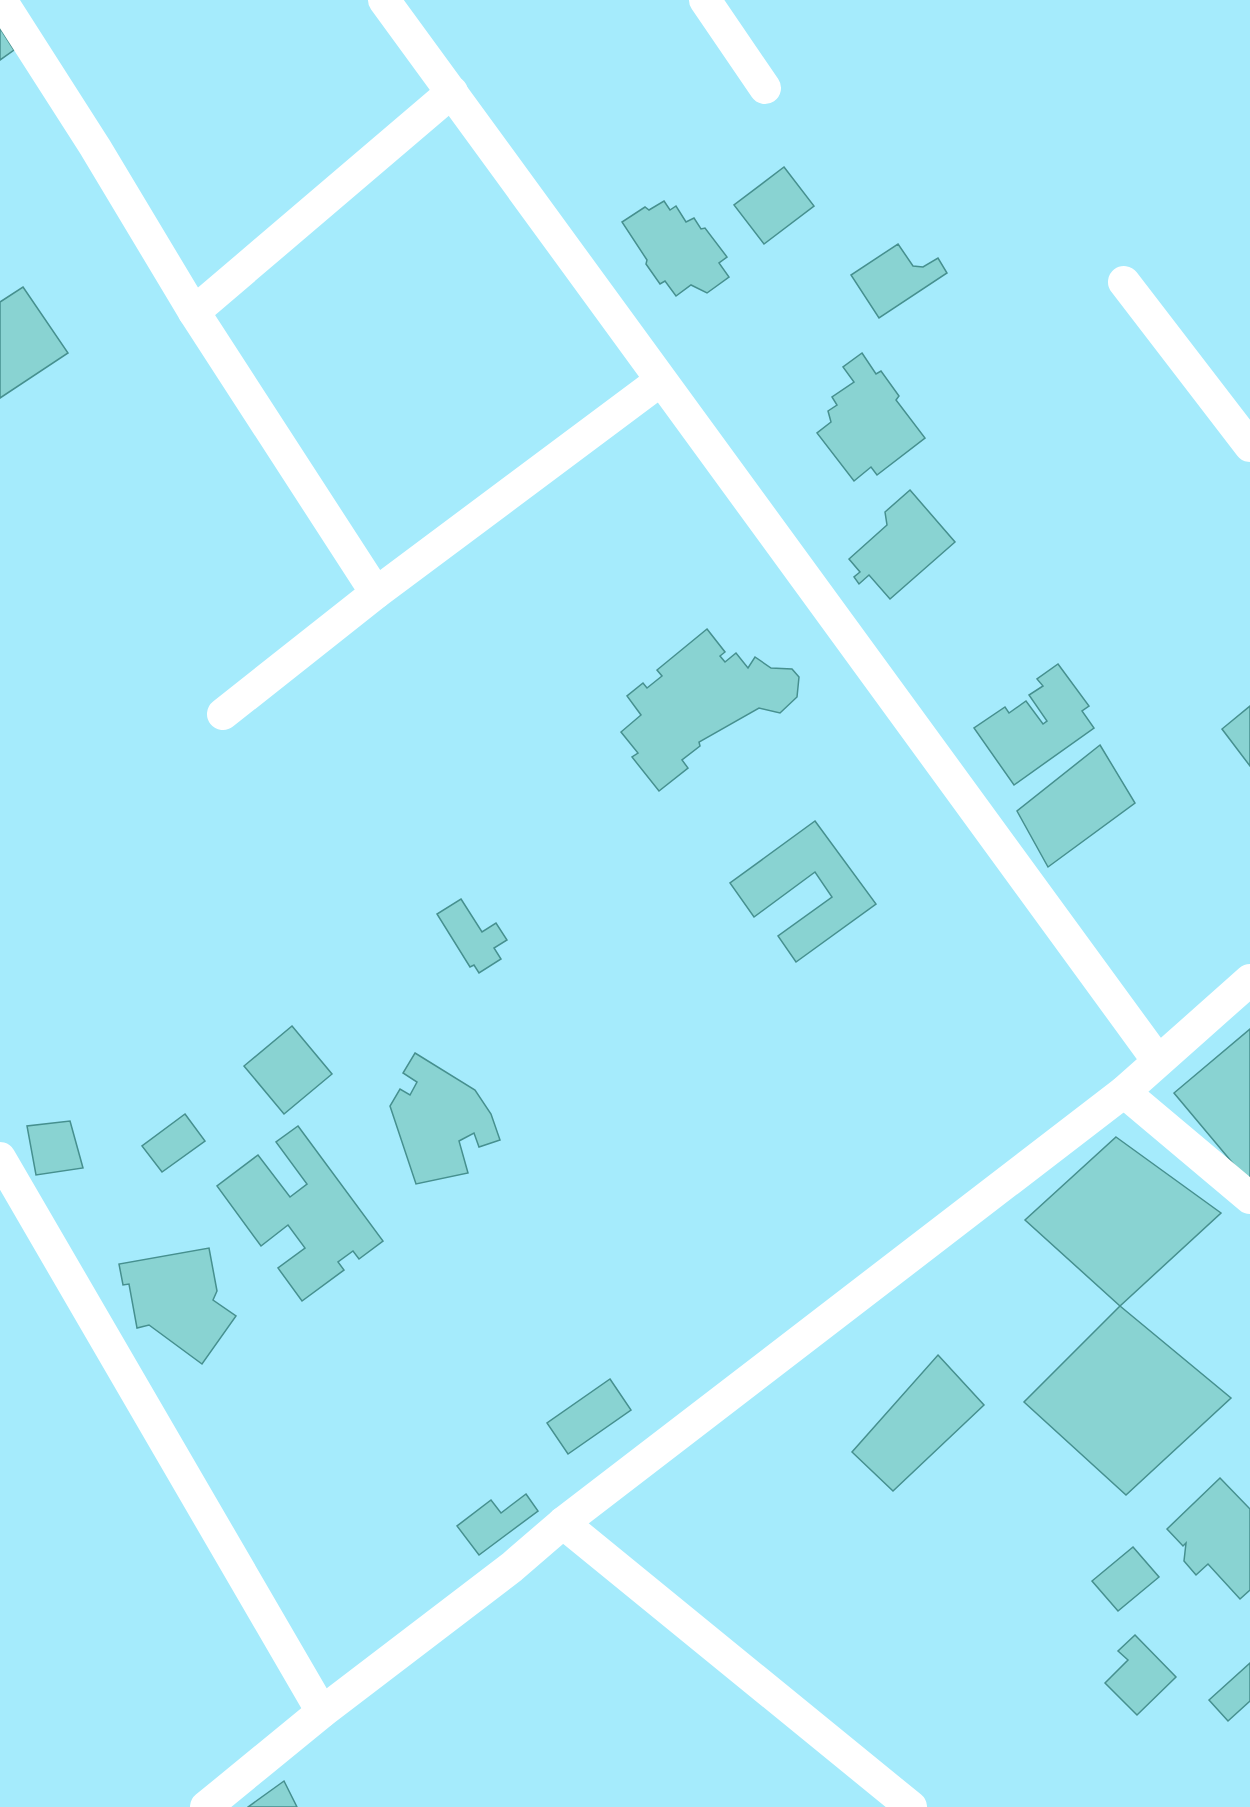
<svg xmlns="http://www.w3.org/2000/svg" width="1250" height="1807" font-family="'Playfair Display',serif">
	<rect width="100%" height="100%" fill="#a5ebfc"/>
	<g fill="#89d3d2" stroke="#46908f" stroke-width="1.5">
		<polygon points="0,28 14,50 0,60"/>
		<polygon points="784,167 814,206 764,244 734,205"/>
		<polygon points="664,201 670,210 676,206 686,222 694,218 701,229 705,228 727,257 719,263 729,277 707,293 691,285 676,296 665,281 660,284 646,264 647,260 622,222 645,207 649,210"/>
		<polygon points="898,244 913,266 923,267 938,258 947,273 879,318 851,275"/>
		<polygon points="23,287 68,353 0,398 0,302"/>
		<polygon points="862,353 876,374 881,371 899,396 896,400 925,438 877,475 871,467 854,481 817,433 831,422 828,411 837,405 832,397 854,382 843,367"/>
		<polygon points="910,490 955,542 890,599 869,575 859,584 854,577 860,572 849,559 887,525 885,512"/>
		<polygon points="707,629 725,652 720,656 725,662 736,653 748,668 755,657 771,668 792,669 799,677 797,697 780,713 759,708 699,742 700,746 682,760 688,768 659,791 632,757 638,753 621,732 641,715 627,696 643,683 647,688 662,676 657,670"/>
		<polygon points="1058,664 1089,706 1082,711 1094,728 1014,785 974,728 1005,707 1009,713 1026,701 1043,724 1047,721 1029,695 1043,686 1037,679"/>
		<polygon points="1250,706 1250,766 1222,729"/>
		<polygon points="1100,745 1135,803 1048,867 1017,811"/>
		<polygon points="815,821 876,904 796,962 778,936 832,897 815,872 754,917 730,883"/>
		<polygon points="461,899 482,932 496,923 507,940 494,948 501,959 479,973 474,965 470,967 437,914"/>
		<polygon points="292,1026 332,1074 284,1114 244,1066"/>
		<polygon points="1250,1029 1250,1176 1246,1179 1174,1093"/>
		<polygon points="415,1053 475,1090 491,1114 500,1140 479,1147 474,1133 459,1141 468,1173 416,1184 390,1106 400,1089 410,1095 417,1082 403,1073"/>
		<polygon points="185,1114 205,1141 162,1172 142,1146"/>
		<polygon points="70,1121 83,1168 36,1175 27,1126"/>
		<polygon points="298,1126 383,1241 359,1259 353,1251 338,1262 344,1270 302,1301 278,1268 305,1248 288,1225 261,1246 217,1186 258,1155 290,1197 307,1184 276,1142"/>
		<polygon points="1116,1137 1221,1213 1120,1306 1025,1220"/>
		<polygon points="209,1248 217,1291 213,1300 236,1316 202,1364 149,1325 137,1328 129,1284 123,1285 119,1264"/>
		<polygon points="1120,1306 1231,1398 1126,1495 1024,1402"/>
		<polygon points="938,1355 984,1405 893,1491 852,1452"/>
		<polygon points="610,1379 631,1410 568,1454 547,1423"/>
		<polygon points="1220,1478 1250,1509 1250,1590 1240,1599 1208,1564 1196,1575 1184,1561 1186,1543 1183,1546 1167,1529"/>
		<polygon points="526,1494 538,1511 479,1555 457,1526 491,1500 501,1513"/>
		<polygon points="1133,1547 1159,1577 1118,1611 1092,1581"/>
		<polygon points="1135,1635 1176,1677 1137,1715 1105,1683 1128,1660 1118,1651"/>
		<polygon points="1250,1663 1250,1701 1228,1721 1209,1700"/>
		<polygon points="284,1781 297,1807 248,1807"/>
	</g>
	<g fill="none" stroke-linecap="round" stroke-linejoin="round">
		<g stroke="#fff" stroke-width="32">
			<polyline points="1,0 95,147 194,312 376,593 223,714"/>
			<polyline points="384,0 1158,1061"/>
			<polyline points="705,0 765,88"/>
			<polyline points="1124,282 1250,446"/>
			<polyline points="194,312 452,92"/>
			<polyline points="376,593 660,381"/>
			<polyline points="1124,1092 1250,1198"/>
			<polyline points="0,1158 322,1712"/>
			<polyline points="563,1523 911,1807"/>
			<polyline points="206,1807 322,1712 512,1567 563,1523 1124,1092 1250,980"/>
		</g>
	</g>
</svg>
